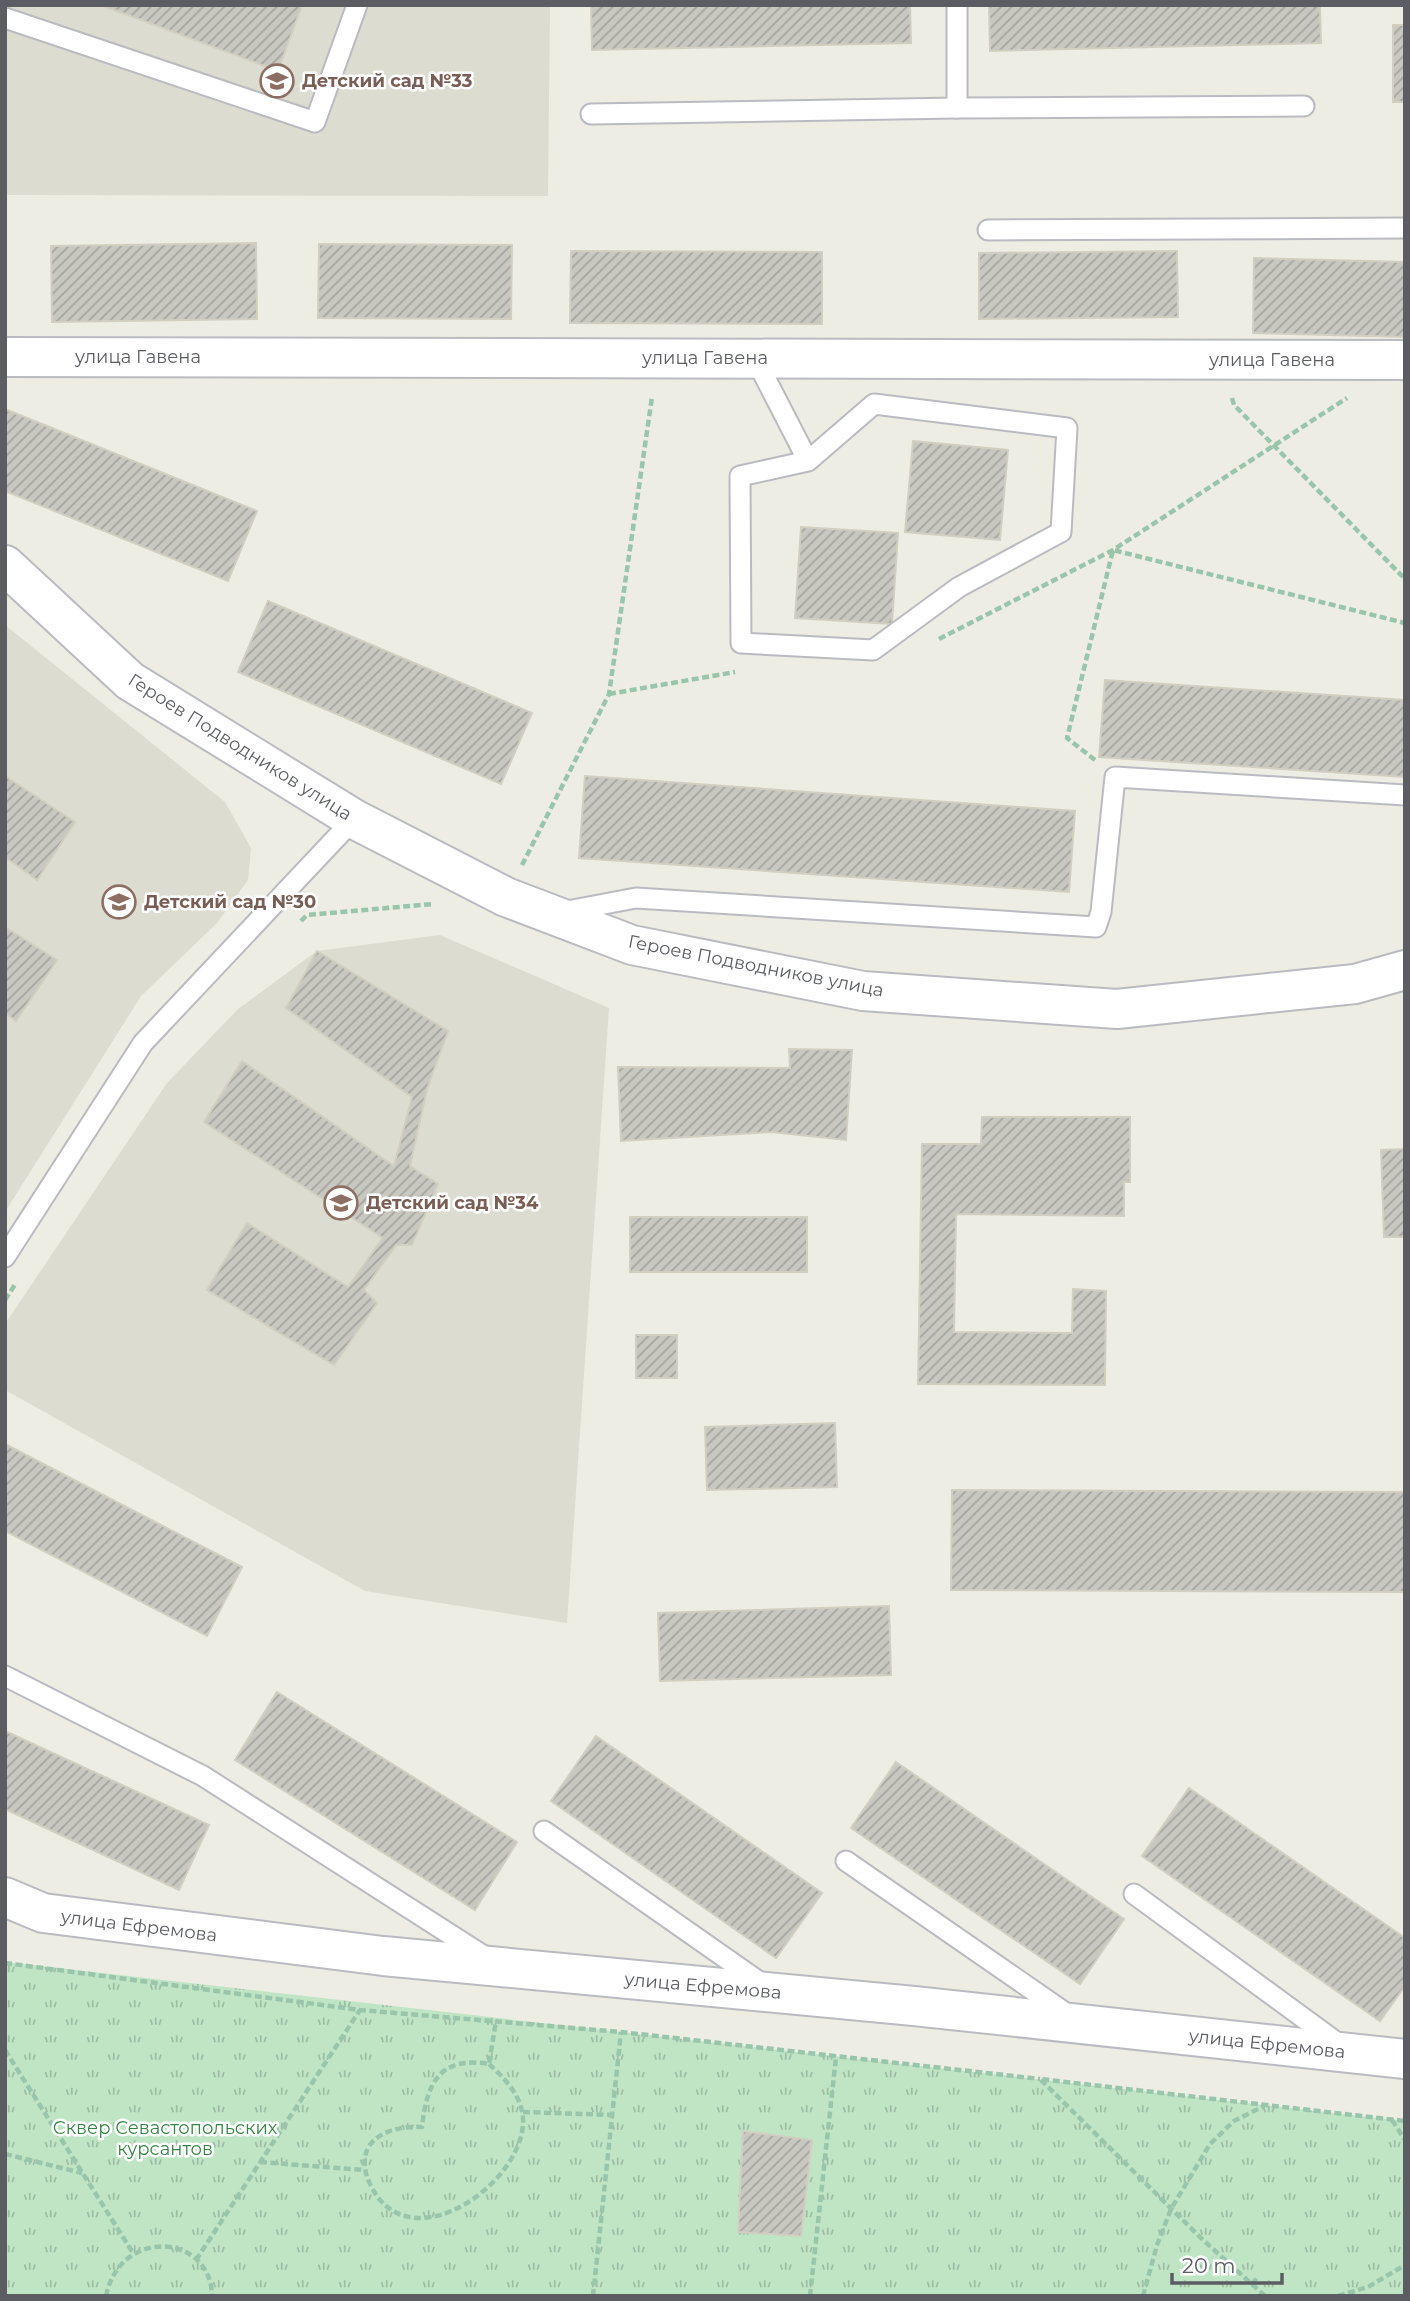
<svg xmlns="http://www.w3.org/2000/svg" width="1410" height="2301" font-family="Montserrat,sans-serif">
	<defs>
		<pattern id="park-tufts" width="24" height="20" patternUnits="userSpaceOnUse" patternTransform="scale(1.75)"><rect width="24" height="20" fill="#bfe5c5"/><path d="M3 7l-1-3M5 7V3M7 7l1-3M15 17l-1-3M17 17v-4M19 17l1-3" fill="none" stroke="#9ebda4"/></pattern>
		<pattern id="building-hatch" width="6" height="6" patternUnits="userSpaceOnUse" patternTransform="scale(1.75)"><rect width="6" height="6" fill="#c8c7c0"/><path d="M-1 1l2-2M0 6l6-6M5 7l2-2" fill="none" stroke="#a5a5a0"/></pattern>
	</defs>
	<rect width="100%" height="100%" fill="#edede3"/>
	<g fill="#dddcd1">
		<polygon points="5,5 550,5 548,196 5,195"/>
		<polygon points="5,625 225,802 251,848 248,880 217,923 141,996 5,1212"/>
		<polygon points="440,935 609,1008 567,1623 365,1591 5,1390 5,1324 167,1083 238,1009 317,951"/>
	</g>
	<polygon fill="url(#park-tufts)" points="5,1962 1405,2121 1405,2296 5,2296"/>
	<g fill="url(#building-hatch)" stroke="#d2cfc1" stroke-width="2">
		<polygon points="101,5 302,5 278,71"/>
		<polygon points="591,5 910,5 911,43 592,50"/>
		<polygon points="989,5 1320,5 1321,43 990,51"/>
		<rect x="1393" y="25" width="12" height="77"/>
		<polygon points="256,243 257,319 52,322 51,246"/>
		<polygon points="319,244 512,245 511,319 318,318"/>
		<polygon points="571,251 822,252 822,324 570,323"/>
		<polygon points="1177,251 1178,317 979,319 979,253"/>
		<polygon points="1254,258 1405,262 1405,337 1253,333"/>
		<polygon points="5,409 257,511 228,581 5,491"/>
		<polygon points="913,441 1008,450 1000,540 905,532"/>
		<polygon points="801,527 898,533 892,624 795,618"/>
		<polygon points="268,601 532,713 501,784 238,672"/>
		<polygon points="1105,680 1405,700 1405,777 1099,757"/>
		<polygon points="5,776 75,822 37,880 5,857"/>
		<polygon points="585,776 1075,811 1069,892 579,858"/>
		<polygon points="5,927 57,960 16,1021 5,1013"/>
		<polygon points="317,951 448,1031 427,1089 410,1166 438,1184 412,1245 396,1245 364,1290 377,1303 334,1365 207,1290 247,1223 348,1287 383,1238 204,1122 242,1061 394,1166 412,1097 286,1008"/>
		<polygon points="789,1049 852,1050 846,1140 771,1132 621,1141 618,1067 790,1068"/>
		<polygon points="982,1117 1130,1117 1130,1182 1124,1182 1124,1216 956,1214 954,1332 1072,1333 1073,1289 1106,1291 1105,1385 918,1384 922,1144 981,1144"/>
		<polygon points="1405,1149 1405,1237 1384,1237 1381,1150"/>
		<rect x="630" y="1217" width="177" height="55"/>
		<rect x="636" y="1335" width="41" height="43"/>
		<polygon points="835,1423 837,1487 707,1490 705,1427"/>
		<polygon points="5,1444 242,1567 207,1636 5,1531"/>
		<polygon points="952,1490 1405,1492 1405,1592 951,1590"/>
		<polygon points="889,1606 891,1675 660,1681 658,1613"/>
		<polygon points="277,1692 517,1842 475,1910 235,1760"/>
		<polygon points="5,1731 209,1825 179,1890 5,1809"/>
		<polygon points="596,1736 822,1893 776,1958 551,1801"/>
		<polygon points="896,1762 1124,1919 1080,1984 851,1828"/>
		<polygon points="1189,1788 1405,1938 1405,1986 1380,2021 1142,1856"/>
		<polygon points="743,2131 812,2140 801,2236 738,2232"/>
	</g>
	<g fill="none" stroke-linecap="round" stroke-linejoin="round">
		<defs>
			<g id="lane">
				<polyline points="5,18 315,122 357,5"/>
				<polyline points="957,108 1304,106"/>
				<polyline points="591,114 957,108 957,5"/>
				<polyline points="988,230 1405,228"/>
				<polyline points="755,358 808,461 740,476 741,643 873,650 959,587 1061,532 1067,428 874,404 808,461"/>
				<polyline points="562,912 636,898 1096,927 1101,912 1115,777 1405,795"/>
				<polyline points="5,1257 143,1043 354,819"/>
				<polyline points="5,1676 203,1776 487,1958"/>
				<polyline points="544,1831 764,1985"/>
				<polyline points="846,1861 1070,2016"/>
				<polyline points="1134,1894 1343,2047"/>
			</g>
			<g id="street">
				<polyline points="5,357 1405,360"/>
				<polyline points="5,565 130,681 354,819 506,897 632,945 863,991 1117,1009 1355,984 1405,970"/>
				<polyline points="5,1897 43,1913 383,1956 914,2006 1405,2059"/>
			</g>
		</defs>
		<use href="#lane" stroke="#babbc1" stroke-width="23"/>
		<use href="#street" stroke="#babbc1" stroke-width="42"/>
		<g stroke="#99c5ab" stroke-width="4.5" stroke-dasharray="7 3.5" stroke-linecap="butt">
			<polyline points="1232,398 1234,405 1405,579"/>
			<polyline points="939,639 1113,550 1347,398"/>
			<polyline points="609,694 735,672"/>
			<polyline points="1095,760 1067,738 1113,550 1405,623"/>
			<polyline points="522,865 609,694 652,397"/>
			<polyline points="301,921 307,915 433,904"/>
			<polyline points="5,1300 16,1283"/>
			<polyline points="5,1963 360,2010 621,2032 1040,2079"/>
			<polyline points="5,2050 133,2253"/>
			<path d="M489 2064C503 2077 518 2092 522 2111 536 2174 412 2268 371 2186 350 2144 384 2125 422 2127 427 2082 440 2056 489 2064L496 2021"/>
			<polyline points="523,2112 612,2115"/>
			<polyline points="1392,2120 1405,2140"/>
			<polyline points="5,2154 82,2173"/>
			<polyline points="260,2162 364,2170"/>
			<polyline points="196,2260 360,2010"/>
			<polyline points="1252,2284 1257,2278"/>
			<path d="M106 2296C120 2227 211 2233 212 2296"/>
			<polyline points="593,2296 621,2032"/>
			<polyline points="810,2296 836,2057"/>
			<polyline points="1143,2296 1157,2245 1171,2209 1210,2144 1234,2121 1264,2106"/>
			<polyline points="1265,2296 1202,2239 1040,2079 1405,2121"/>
			<polyline points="1338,2296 1368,2287 1405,2265"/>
		</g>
		<use href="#lane" stroke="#fff" stroke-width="19"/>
		<use href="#street" stroke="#fff" stroke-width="38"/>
	</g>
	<defs>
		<symbol id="school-ring" viewBox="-11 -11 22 22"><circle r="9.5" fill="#fff" stroke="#8d6e63" stroke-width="1.5"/><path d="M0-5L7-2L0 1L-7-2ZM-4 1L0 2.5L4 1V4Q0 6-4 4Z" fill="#8d6e63"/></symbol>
	</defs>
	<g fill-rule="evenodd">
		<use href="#school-ring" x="258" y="62" width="38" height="38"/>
		<use href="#school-ring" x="100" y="883" width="38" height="38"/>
		<use href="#school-ring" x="322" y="1184" width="38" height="38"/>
	</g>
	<g text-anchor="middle" stroke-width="5" stroke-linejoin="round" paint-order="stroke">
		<g font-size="18" font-weight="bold" fill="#785e54" stroke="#fff" text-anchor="start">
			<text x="302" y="87">Детский сад №33</text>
			<text x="144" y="908">Детский сад №30</text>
			<text x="366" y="1209">Детский сад №34</text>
		</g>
		<g font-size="18" fill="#5b5d63" stroke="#fff">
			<text x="138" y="363">улица Гавена</text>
			<text x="705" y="364">улица Гавена</text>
			<text x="1272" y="366">улица Гавена</text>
			<text transform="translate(240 747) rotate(32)" y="6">Героев Подводников улица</text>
			<text transform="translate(756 966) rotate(11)" y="6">Героев Подводников улица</text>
			<text transform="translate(139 1926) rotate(7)" y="6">улица Ефремова</text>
			<text transform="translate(703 1986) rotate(5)" y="6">улица Ефремова</text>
			<text transform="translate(1267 2044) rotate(6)" y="6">улица Ефремова</text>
		</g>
		<g font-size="18" fill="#378646" stroke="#fff">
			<text x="165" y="2134">Сквер Севастопольских<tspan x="165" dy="21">курсантов</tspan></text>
		</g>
	</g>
	<rect width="1410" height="2301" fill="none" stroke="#5b5d63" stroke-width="14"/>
	<path d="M1172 2273v10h110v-10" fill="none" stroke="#5b5d63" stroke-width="3.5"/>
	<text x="1182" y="2273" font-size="21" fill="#5b5d63" stroke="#ffffff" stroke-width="5" paint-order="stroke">20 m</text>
</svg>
